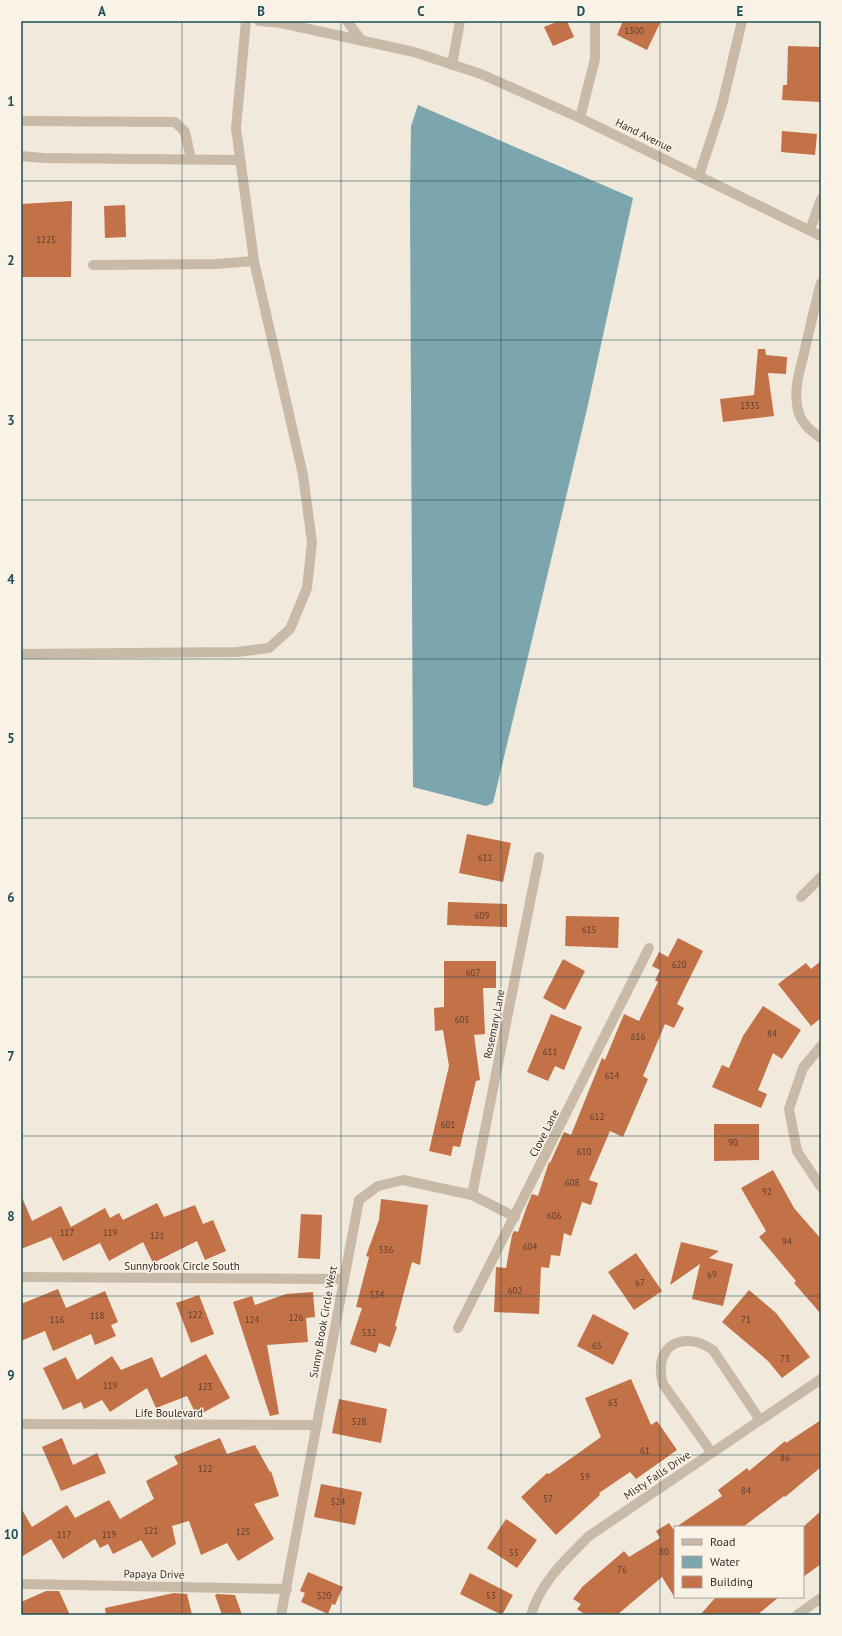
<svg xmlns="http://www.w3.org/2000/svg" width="842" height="1636" font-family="'PT Sans',sans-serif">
	<rect width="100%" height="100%" fill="#f1e9db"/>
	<polygon fill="#7ba6ad" points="418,105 633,198 587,409 493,803 486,806 413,787 410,200 411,126"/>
	<g fill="#c37147">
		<polygon points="559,21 567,21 574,37 553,46 544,27"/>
		<polygon points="623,21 661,21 647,50 617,35"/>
		<polygon points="788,46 821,47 821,102 782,100 783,85 787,85"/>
		<polygon points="782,131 817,134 815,155 781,152"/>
		<polygon points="72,201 71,277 21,277 21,204"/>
		<polygon points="125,205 126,237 105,238 104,206"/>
		<polygon points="758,349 765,349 766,355 787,357 786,374 768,373 774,416 723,422 720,399 754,395"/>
		<polygon points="467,834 511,843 503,882 459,873"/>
		<polygon points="448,902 507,904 507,927 447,925"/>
		<polygon points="566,916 619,917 618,948 565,946"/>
		<polygon points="678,938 703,951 677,1004 684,1008 674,1028 665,1024 643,1076 648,1079 623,1137 610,1131 589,1180 598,1183 591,1205 582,1202 571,1236 564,1233 560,1256 551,1255 549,1268 541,1267 539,1314 494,1312 496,1267 506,1268 512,1235 514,1231 518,1232 527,1206 532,1194 538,1196 549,1162 550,1163 564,1132 571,1135 602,1058 605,1060 624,1014 639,1021 658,982 655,980 660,970 652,966 659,952 668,957"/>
		<polygon points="563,959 585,971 565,1010 543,998"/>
		<polygon points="444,961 496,961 496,988 483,988 485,1034 474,1035 480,1080 476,1081 460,1147 453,1146 451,1156 429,1151 449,1066 443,1030 435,1031 434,1008 444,1007"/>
		<polygon points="821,961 821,1018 811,1026 778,984 806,963 811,969"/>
		<polygon points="763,1006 801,1030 782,1059 773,1053 758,1090 767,1094 761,1108 712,1087 722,1065 729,1068 743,1036"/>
		<polygon points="551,1014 582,1027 564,1070 555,1066 548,1081 527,1072"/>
		<polygon points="714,1124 759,1124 759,1160 714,1161"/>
		<polygon points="773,1170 794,1208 821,1239 821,1314 794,1283 796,1281 759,1237 766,1231 741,1188"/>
		<polygon points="21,1195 32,1221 61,1206 71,1227 105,1208 110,1218 119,1213 123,1220 157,1203 164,1217 195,1205 203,1224 213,1220 226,1251 205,1260 197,1241 153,1263 143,1242 109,1261 100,1243 63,1261 51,1237 21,1249"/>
		<polygon points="381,1199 428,1205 420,1265 412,1262 395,1326 397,1327 390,1347 379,1343 376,1353 350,1344 362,1308 356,1307 369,1257 366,1256 379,1220"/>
		<polygon points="301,1214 322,1215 320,1259 298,1258"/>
		<polygon points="681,1242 719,1251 709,1258 733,1264 723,1306 692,1299 700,1264 670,1285"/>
		<polygon points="636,1253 662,1291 634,1310 608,1272"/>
		<polygon points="58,1289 66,1308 105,1291 118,1322 111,1325 116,1336 95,1345 91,1334 53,1351 45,1331 21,1341 21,1304"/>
		<polygon points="749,1290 776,1313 810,1357 782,1378 768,1361 722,1322"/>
		<polygon points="313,1292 315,1317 306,1318 308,1342 267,1345 279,1414 270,1416 233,1302 252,1296 255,1305 286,1294"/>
		<polygon points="199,1295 214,1334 191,1343 176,1303"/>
		<polygon points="593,1314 629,1333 613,1365 577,1346"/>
		<polygon points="206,1354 230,1398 197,1416 187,1396 156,1408 147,1388 110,1412 102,1400 84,1409 81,1402 63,1410 43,1368 66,1357 77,1380 112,1356 121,1370 152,1357 161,1378"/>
		<polygon points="631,1379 651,1425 657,1421 677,1450 636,1479 630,1472 599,1493 600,1495 556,1535 521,1497 547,1473 549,1474 601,1437 585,1398"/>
		<polygon points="339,1399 387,1409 381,1443 332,1433"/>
		<polygon points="821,1420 821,1467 785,1497 784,1496 743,1527 676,1527 722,1496 718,1490 747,1468 749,1471 785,1441 786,1443"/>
		<polygon points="62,1438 73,1465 97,1453 106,1473 61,1491 42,1447"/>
		<polygon points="220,1438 227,1454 255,1445 270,1472 271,1471 279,1496 254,1504 274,1539 238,1561 227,1543 201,1555 189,1521 172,1526 176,1544 152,1558 141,1540 113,1554 108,1544 100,1548 95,1539 63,1559 51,1539 21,1557 21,1508 32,1527 67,1505 75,1518 109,1500 120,1519 154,1499 146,1481 178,1464 174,1456"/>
		<polygon points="321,1484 362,1492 355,1525 314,1517"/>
		<polygon points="821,1511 821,1564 803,1577 803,1527"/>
		<polygon points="506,1519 537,1540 517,1568 487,1548"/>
		<polygon points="669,1523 673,1529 675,1528 675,1598 662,1577 617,1615 586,1615 577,1609 581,1604 573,1599 582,1587 624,1551 629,1557 660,1538 656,1531"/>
		<polygon points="308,1572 343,1587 335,1605 332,1604 328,1614 301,1602 305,1593 300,1591"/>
		<polygon points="470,1573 513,1595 502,1615 460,1594"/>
		<polygon points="46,1591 59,1591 70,1615 21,1615 21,1602"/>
		<polygon points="174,1593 187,1594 192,1615 106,1615 105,1608"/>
		<polygon points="217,1594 235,1595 242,1615 222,1615 215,1595"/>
		<polygon points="716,1597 779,1597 757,1615 700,1615"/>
	</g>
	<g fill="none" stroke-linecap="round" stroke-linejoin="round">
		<g stroke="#c9baa7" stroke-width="10">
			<polyline points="259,21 281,23 414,52 481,74 580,118 821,236"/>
			<polyline points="347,21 362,41"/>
			<polyline points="452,65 460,21"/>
			<polyline points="580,118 595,59 595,21"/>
			<polyline points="21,121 175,122 185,132 191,159"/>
			<polyline points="21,156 43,158 240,160"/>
			<polyline points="699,176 722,105 742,21"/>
			<polyline points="810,230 821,199"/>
			<polyline points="93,265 216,264 254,261"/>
			<path d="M821 283C815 305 810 327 805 349 801 367 794 386 797 404 798 420 809 430 821 438"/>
			<polyline points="21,654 237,652 269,648 290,629 307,588 312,542 303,475 254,261 236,128 246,21"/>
			<polyline points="801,897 821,877"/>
			<polyline points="821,1046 803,1068 789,1109 797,1151 821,1187"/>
			<polyline points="472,1195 539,857"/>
			<polyline points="21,1277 343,1279"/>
			<polyline points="458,1328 649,948"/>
			<polyline points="21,1424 317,1425"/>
			<path d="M712 1453 663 1384C652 1346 683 1329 713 1350L760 1420"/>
			<polyline points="21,1584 287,1589"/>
			<polyline points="281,1615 359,1200 378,1186 403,1180 472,1195 515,1217"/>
			<path d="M531 1615C540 1583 566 1559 589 1536L821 1379"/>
			<polyline points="797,1615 821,1598"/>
		</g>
	</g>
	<path fill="none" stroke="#1e4d56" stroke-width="1" stroke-opacity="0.55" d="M182 21V1615M341 21V1615M501 21V1615M660 21V1615M21 181H821M21 340H821M21 500H821M21 659H821M21 818H821M21 977H821M21 1136H821M21 1296H821M21 1455H821"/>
	<g text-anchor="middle" stroke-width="3" stroke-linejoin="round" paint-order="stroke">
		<g font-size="9" fill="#583e30">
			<text x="634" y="34">1300</text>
			<text x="46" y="243">1225</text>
			<text x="750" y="409">1335</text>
			<text x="485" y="861">611</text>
			<text x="482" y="919">609</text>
			<text x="589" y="933">615</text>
			<text x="679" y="968">620</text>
			<text x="473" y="976">607</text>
			<text x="462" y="1023">605</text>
			<text x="772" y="1037">84</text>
			<text x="638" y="1040">616</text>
			<text x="550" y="1055">611</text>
			<text x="612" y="1079">614</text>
			<text x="597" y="1120">612</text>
			<text x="448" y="1128">601</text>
			<text x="733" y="1146">90</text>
			<text x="584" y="1155">610</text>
			<text x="572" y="1186">608</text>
			<text x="767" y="1195">92</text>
			<text x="554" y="1219">606</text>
			<text x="67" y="1236">117</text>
			<text x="110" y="1236">119</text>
			<text x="157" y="1239">121</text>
			<text x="787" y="1245">94</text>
			<text x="530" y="1250">604</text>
			<text x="386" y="1253">536</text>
			<text x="712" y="1278">69</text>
			<text x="640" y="1286">67</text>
			<text x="515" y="1294">602</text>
			<text x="377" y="1298">534</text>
			<text x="195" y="1318">122</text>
			<text x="97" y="1319">118</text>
			<text x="296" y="1321">126</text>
			<text x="57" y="1323">116</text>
			<text x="252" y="1323">124</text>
			<text x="746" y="1323">71</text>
			<text x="369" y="1336">532</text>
			<text x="597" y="1349">65</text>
			<text x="785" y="1362">73</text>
			<text x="110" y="1389">119</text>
			<text x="205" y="1390">123</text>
			<text x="613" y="1406">63</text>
			<text x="359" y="1425">528</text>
			<text x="645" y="1454">61</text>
			<text x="785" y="1461">86</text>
			<text x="205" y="1472">122</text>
			<text x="585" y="1480">59</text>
			<text x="746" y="1494">84</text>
			<text x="548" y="1502">57</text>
			<text x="338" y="1505">524</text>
			<text x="151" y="1534">121</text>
			<text x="243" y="1535">125</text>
			<text x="64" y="1538">117</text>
			<text x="109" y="1538">119</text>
			<text x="664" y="1555">80</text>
			<text x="514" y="1556">55</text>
			<text x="622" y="1573">76</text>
			<text x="324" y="1599">520</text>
			<text x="491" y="1599">53</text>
		</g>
		<g font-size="11" fill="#352d28" stroke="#f9f2e7">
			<text transform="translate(644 135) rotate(26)" y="4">Hand Avenue</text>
			<text transform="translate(494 1024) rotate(-79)" y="4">Rosemary Lane</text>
			<text transform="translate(544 1133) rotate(-63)" y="4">Clove Lane</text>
			<text x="182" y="1270">Sunnybrook Circle South</text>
			<text transform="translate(323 1322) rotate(-80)" y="4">Sunny Brook Circle West</text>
			<text x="169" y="1417">Life Boulevard</text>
			<text transform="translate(657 1475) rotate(-34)" y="4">Misty Falls Drive</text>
			<text transform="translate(154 1574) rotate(1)" y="4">Papaya Drive</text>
		</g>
	</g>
	<rect width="842" height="1636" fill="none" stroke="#f9f2e7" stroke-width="44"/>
	<rect x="674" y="1526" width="130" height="72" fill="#f9f2e7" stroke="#aba39b"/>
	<rect x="682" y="1539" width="20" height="6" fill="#c9baa7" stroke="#aba39b"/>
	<text x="710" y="1546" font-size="12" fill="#352d28">Road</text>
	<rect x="682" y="1556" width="20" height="12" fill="#7ba6ad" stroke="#aba39b"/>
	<text x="710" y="1566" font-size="12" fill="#352d28">Water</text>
	<rect x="682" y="1576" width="20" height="12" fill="#c37147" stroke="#aba39b"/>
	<text x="710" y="1586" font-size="12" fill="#352d28">Building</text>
	<rect x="22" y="22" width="798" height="1592" fill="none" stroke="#1e4d56" stroke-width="1.5"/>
	<g font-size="13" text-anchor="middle" font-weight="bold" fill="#1e4d56">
		<text x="102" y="16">A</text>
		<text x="261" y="16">B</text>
		<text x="421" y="16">C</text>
		<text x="581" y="16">D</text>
		<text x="740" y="16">E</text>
		<text x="11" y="106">1</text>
		<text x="11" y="265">2</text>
		<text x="11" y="425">3</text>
		<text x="11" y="584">4</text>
		<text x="11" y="743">5</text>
		<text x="11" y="902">6</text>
		<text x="11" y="1061">7</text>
		<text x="11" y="1221">8</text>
		<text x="11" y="1380">9</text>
		<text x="11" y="1539">10</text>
	</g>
</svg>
